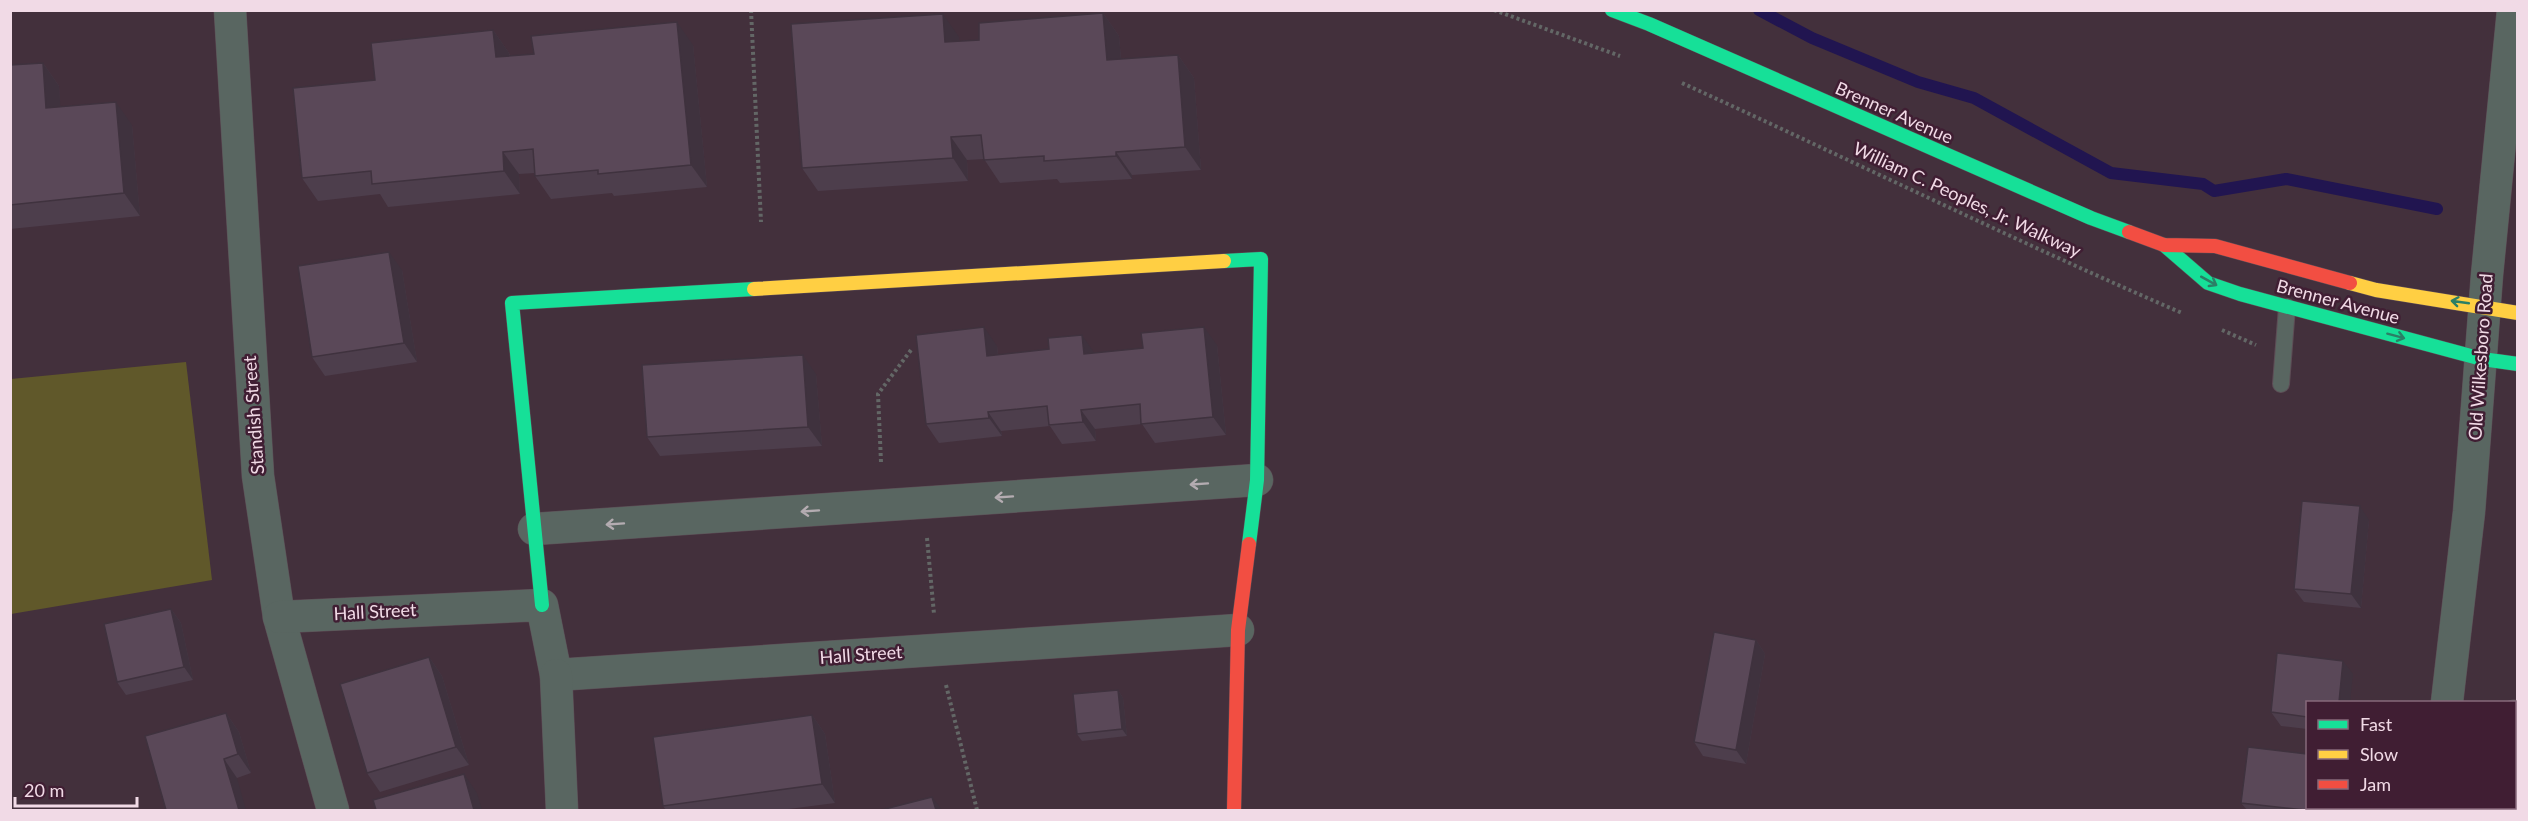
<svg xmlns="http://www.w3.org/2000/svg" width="2528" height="821" font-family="Lato,sans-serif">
	<rect width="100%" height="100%" fill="#43303c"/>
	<polygon fill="#60582a" points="186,362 212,580 11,614 11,379"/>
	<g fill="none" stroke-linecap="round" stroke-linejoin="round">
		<polyline stroke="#211550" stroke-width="12" points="1759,10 1812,38 1918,82 1974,98 2111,173 2203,184 2214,191 2286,179 2437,209"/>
		<defs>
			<polyline id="lane" points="2281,384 2287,307"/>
			<g id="street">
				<polyline points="230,10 258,476 279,617 333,810"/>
				<polyline points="534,529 1257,480"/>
				<polyline points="279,617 542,605 556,675 1238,630"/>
				<polyline points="556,675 562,810"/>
				<polyline points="2447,702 2469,512 2487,275 2513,10"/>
				<polyline points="2514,716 2518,717"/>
				<polyline points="2437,810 2437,808"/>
			</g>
			<g id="fast">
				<polyline points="1612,10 1649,24 2091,218 2129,232"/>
				<polyline points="2164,245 2208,283 2240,294 2482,359 2518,364"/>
				<polyline points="1224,261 1261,259 1257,480 1249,544"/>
				<polyline points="542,605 512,303 754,289"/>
			</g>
			<g id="slow">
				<polyline points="2350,283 2376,290 2518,313"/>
				<polyline points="754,289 1224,261"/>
			</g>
			<g id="jam">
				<polyline points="2129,232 2164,245 2215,246 2350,283"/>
				<polyline points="1234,810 1238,630 1249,544"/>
			</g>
		</defs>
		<use href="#lane" stroke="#5d4d56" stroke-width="18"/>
		<use href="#street" stroke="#5d4d56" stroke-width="33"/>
		<use href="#fast" stroke="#5d4d56" stroke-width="15"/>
		<use href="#slow" stroke="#5d4d56" stroke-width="15"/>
		<use href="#jam" stroke="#5d4d56" stroke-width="15"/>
		<g stroke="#636766" stroke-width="4" stroke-dasharray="3 3" stroke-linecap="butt">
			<polyline points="751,10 761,222"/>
			<polyline points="1494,10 1620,56"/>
			<path d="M1682 83C1849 159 2013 240 2182 313"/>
			<polyline points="2222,330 2256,345"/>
			<polyline points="881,462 878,394 911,350"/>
			<polyline points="927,538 934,614"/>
			<polyline points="946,685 977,810"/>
		</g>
		<use href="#lane" stroke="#596661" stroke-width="16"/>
		<use href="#street" stroke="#596661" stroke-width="32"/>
		<use href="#fast" stroke="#16e098" stroke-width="14"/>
		<use href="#slow" stroke="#ffcf43" stroke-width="14"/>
		<use href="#jam" stroke="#f24e42" stroke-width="14"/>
	</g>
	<g fill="#4d3e4c">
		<polygon points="1103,13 1119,36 1121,59 1178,55 1194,78 1201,170 1132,175 1132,179 1060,183 1057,179 1000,183 984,159 967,160 968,181 818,191 802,168 959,37 959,41 979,40"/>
		<polygon points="493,30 509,53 510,56 693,45 707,187 614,196 612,193 551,199 535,176 535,173 519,174 520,194 388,207 380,194 318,201 302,178 375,80"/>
		<polygon points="43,63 59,86 60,106 132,125 140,216 10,229 10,65"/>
		<polygon points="402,270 417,362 325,376 312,357"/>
		<polygon points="1217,345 1226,435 1155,443 1142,424 1095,429 1096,441 1062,444 1050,426 1001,431 1002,436 939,443 926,424 997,346 998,355 1095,353"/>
		<polygon points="816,374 822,446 660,456 647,437"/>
		<polygon points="2369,520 2361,608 2304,602 2294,589"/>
		<polygon points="171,609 181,623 193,680 126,695 117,682"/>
		<polygon points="1756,640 1765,654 1746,764 1703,756 1694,742"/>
		<polygon points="429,657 442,676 469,765 380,792 367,773"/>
		<polygon points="2353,674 2307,702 2307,729 2281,726 2271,712"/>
		<polygon points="1118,690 1123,698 1127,736 1082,741 1077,734"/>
		<polygon points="226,713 239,732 251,773 237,778 166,810"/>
		<polygon points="812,715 825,734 835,803 781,810 666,810 663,806"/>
		<polygon points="2241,803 2307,807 2344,807 2344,810 2247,810"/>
	</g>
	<g fill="#3f323e">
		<polygon points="1103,13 1119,36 1123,83 1107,60"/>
		<polygon points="943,14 959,37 961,65 945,42"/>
		<polygon points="677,22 693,45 707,187 691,165"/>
		<polygon points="493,30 509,53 512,80 496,57"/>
		<polygon points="1178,55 1194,78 1201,170 1185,147"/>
		<polygon points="43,63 59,86 62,130 46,108"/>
		<polygon points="116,102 132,125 140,216 124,193"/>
		<polygon points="951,137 967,160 968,181 953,158"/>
		<polygon points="503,152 519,174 520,194 504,171"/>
		<polygon points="1116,152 1132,175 1132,179 1116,156"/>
		<polygon points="389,252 402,270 417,362 404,343"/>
		<polygon points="984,327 997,346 1000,375 987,356"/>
		<polygon points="1204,327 1217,345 1226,435 1213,417"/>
		<polygon points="1082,335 1095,354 1084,354"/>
		<polygon points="803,355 816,374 822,446 808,427"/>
		<polygon points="1081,410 1095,429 1096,441 1083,422"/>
		<polygon points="988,412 1001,431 1002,436 989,418"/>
		<polygon points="2360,506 2369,520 2361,608 2351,594"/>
		<polygon points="171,609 181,623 193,680 184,667"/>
		<polygon points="1756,640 1765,654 1746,764 1736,750"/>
		<polygon points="429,657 442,676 469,765 456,747"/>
		<polygon points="2343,661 2353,674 2350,702 2339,702"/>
		<polygon points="1118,690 1123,698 1127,736 1122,729"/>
		<polygon points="226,713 239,732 251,773 238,754"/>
		<polygon points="812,715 825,734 835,803 822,784"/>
		<polygon points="224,759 237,778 246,810 239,810"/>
		<polygon points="464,774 477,793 482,810 474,810"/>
		<polygon points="932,797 942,810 936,810"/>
		<rect x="2333" y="807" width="11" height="3"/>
	</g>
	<g fill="#5a4858" stroke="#3f323e" stroke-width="1.5">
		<polygon points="1103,13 1107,60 1178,55 1185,147 1116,152 1116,156 1044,161 1044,156 984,160 981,135 951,137 953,158 802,168 791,24 943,14 945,42 979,40 979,23"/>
		<polygon points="677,22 691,165 598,174 598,170 535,176 533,149 503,152 504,171 372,184 371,171 302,178 293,88 375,80 371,43 493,30 496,57 534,54 531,36"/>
		<polygon points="43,63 46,108 116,102 124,193 10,205 10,65"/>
		<polygon points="389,252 404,343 312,357 298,266"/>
		<polygon points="984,327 987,356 1049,349 1048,338 1082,335 1084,354 1143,348 1141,333 1204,327 1213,417 1141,424 1140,404 1081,410 1083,422 1049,425 1047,406 988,412 989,418 926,424 916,335"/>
		<polygon points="803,355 808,427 647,437 642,365"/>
		<polygon points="2302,501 2360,506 2351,594 2294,589"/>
		<polygon points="171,609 184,667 117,682 104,624"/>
		<polygon points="1714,632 1756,640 1736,750 1694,742"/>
		<polygon points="2277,653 2343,661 2339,702 2307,702 2307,717 2271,712"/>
		<polygon points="429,657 456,747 367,773 340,684"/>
		<polygon points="1118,690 1122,729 1077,734 1073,694"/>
		<polygon points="226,713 238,754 224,759 239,810 166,810 145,736"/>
		<polygon points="812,715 822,784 663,806 653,737"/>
		<polygon points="2248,747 2307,754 2307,807 2333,807 2333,810 2305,810 2241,803"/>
		<polygon points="464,774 474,810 376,810 373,800"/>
		<polygon points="2514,786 2517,786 2517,810 2508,810 2509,807 2514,807"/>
		<polygon points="932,797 936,810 881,810"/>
	</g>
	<defs><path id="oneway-shaft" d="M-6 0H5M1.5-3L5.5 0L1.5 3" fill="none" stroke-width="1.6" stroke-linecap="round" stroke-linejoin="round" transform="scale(1.5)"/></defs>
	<g stroke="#2b7f66">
		<use href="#oneway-shaft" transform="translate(2209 281) rotate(29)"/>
		<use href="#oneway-shaft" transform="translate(2460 302) rotate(-172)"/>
		<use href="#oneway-shaft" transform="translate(2396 336) rotate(15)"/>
	</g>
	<g stroke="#b4acb1">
		<use href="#oneway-shaft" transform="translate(1199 484) rotate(176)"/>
		<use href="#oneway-shaft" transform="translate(1004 497) rotate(176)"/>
		<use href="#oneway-shaft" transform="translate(810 511) rotate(176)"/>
		<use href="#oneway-shaft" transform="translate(615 524) rotate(176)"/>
	</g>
	<g text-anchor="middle" stroke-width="5" stroke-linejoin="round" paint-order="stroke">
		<g font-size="18" fill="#f1dae6" stroke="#401e33">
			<text transform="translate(1894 113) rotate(24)" y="6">Brenner Avenue</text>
			<text transform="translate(1967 200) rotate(25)" y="6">William C. Peoples, Jr. Walkway</text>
			<text transform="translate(2338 302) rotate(15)" y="6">Brenner Avenue</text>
			<text transform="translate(2481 357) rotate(-86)" y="6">Old Wilkesboro Road</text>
			<text transform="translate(254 415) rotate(-94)" y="6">Standish Street</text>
			<text transform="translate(375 612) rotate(-3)" y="6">Hall Street</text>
			<text transform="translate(861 655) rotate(-4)" y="6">Hall Street</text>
		</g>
	</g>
	<rect width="2528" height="821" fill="none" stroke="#f1dae6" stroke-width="24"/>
	<rect x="2306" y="701" width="210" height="108" fill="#401e33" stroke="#87697b" stroke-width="1.5"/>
	<rect x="2318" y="720" width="30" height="9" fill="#16e098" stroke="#87697b" stroke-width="1.5"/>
	<text x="2360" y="731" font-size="18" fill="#f1dae6">Fast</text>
	<rect x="2318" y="750" width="30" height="9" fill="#ffcf43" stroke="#87697b" stroke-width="1.5"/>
	<text x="2360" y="761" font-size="18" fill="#f1dae6">Slow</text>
	<rect x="2318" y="780" width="30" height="9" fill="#f24e42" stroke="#87697b" stroke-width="1.5"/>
	<text x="2360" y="791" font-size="18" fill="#f1dae6">Jam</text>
	<path d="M15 797v9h122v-9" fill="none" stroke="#f1dae6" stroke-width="3"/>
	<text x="24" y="797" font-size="18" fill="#f1dae6" stroke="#401e33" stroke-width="4.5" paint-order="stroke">20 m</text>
</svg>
